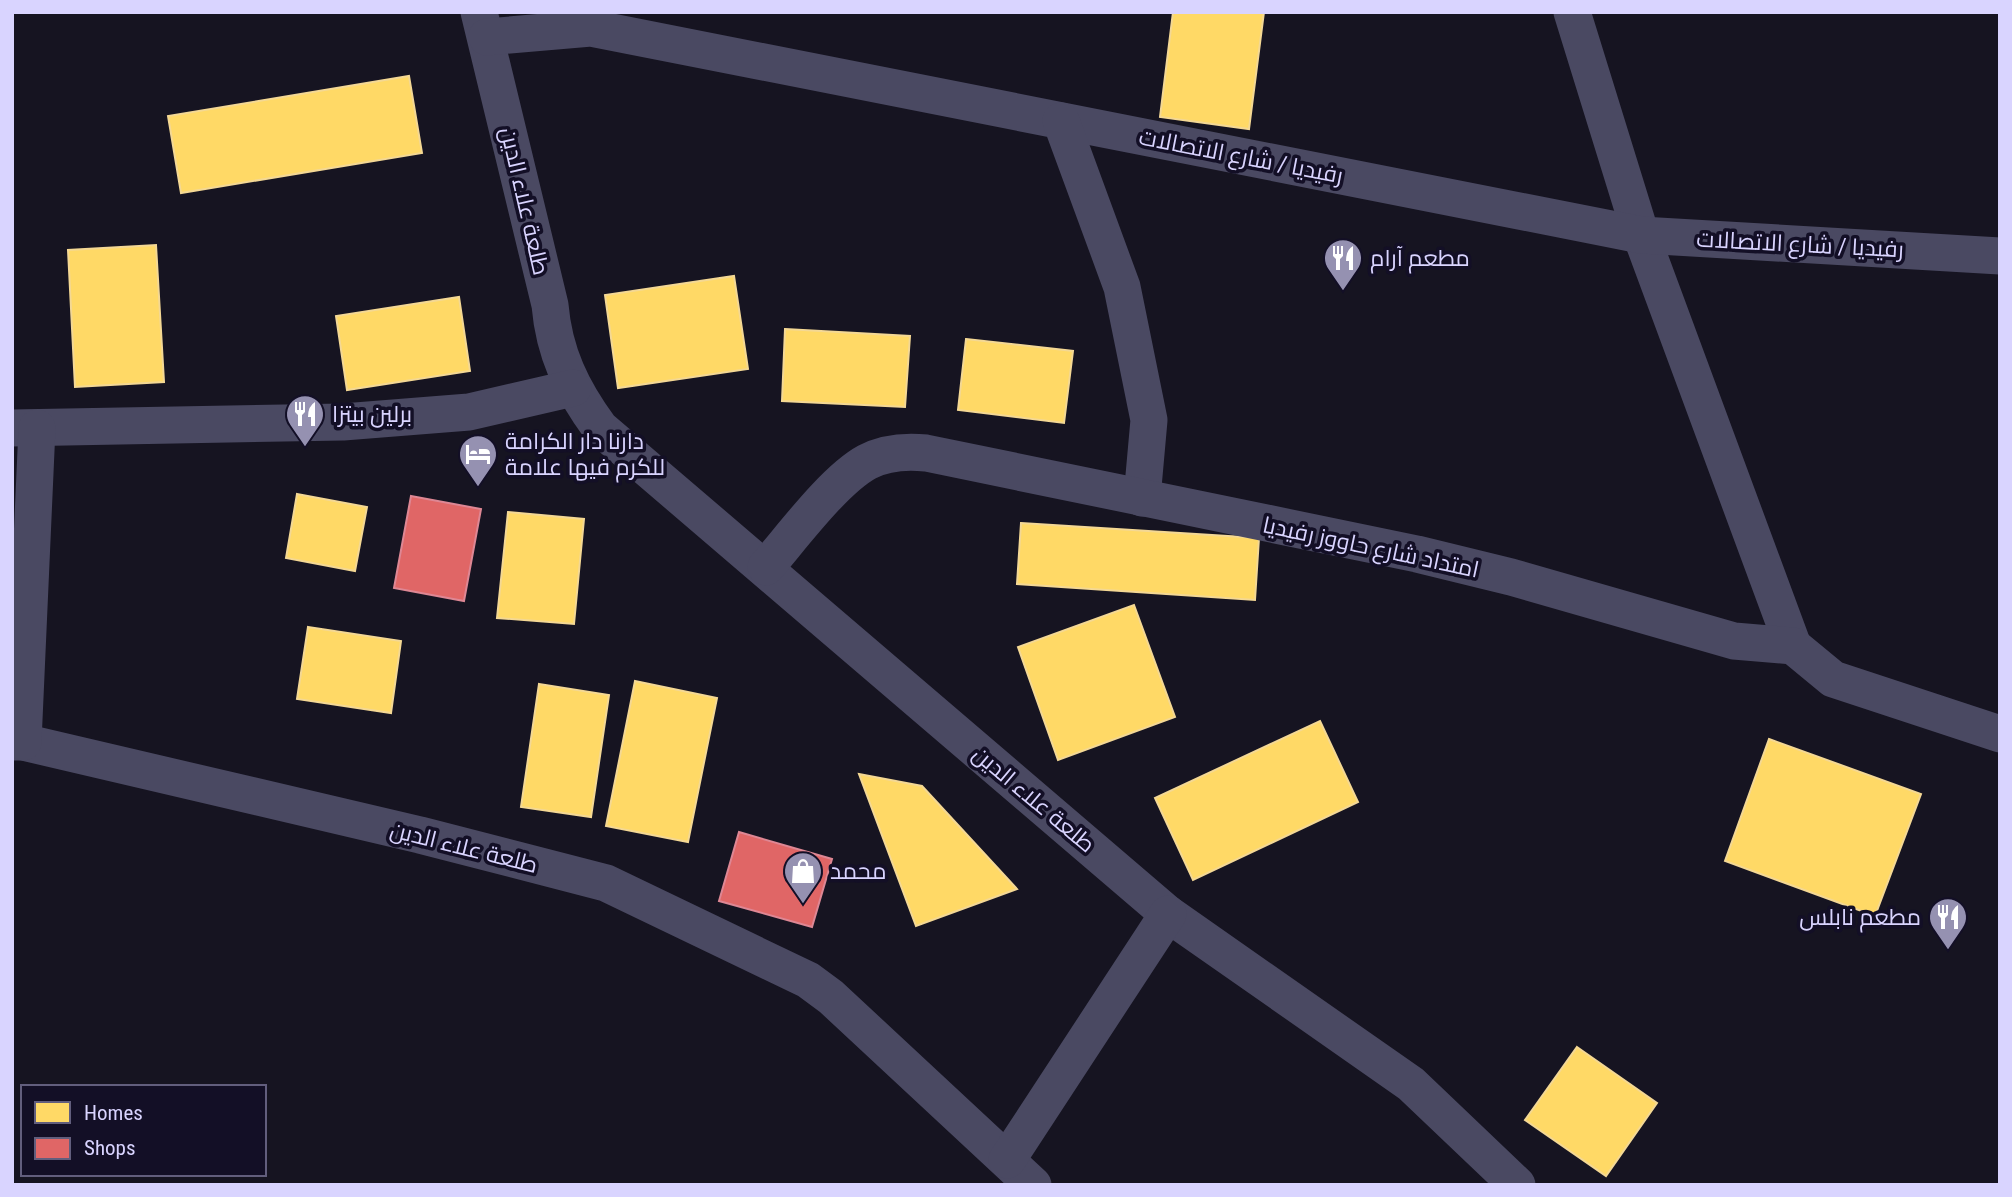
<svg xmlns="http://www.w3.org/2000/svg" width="2012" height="1197" font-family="'Roboto Condensed',Cairo,sans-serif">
	<rect width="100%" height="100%" fill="#161421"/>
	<g fill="#ffd966" stroke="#f4d894" stroke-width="2">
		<polygon points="1173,12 1264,12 1249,129 1160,117"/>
		<polygon points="409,76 422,153 181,193 168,116"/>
		<polygon points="156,245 164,382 75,387 68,250"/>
		<polygon points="734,276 748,369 618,388 605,295"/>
		<polygon points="459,297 470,371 347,390 336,316"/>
		<polygon points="785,329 910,336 905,407 782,401"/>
		<polygon points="966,339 1073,351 1064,423 958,410"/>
		<polygon points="297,494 367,507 355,571 286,558"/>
		<polygon points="508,512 584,519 574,624 497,618"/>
		<polygon points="1021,523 1259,538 1255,600 1017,584"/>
		<polygon points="1134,605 1175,717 1058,760 1018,647"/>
		<polygon points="308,627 401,641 391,713 297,699"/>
		<polygon points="635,681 717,698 688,842 606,826"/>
		<polygon points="539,684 609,695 591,817 521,807"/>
		<polygon points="1320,721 1358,802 1193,880 1155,798"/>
		<polygon points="1769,739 1921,794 1875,916 1725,861"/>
		<polygon points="859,774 922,786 1017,889 916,926"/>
		<polygon points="1577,1047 1657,1103 1606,1176 1525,1120"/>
	</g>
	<g fill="#e06666" stroke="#de8794" stroke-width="2">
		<polygon points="411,496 481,509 464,601 394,588"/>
		<polygon points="739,832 832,859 812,927 719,901"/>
	</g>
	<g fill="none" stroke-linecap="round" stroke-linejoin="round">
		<g stroke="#4a4962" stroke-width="37">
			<path d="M479 12 550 305C554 353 572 390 600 428L1168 914 1411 1084 1517 1185"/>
			<polyline points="1572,12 1641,235 1793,646"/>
			<polyline points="487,37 591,28 1641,235 2000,256"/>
			<polyline points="1061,121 1122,287 1149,420 1142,498"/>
			<polyline points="12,428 343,422 469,412 573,388"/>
			<path d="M766 567C792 537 834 480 867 462 886 452 906 451 926 453L1417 554 1511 577 1734 641 1793 646 1833 679 2000 734"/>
			<polyline points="12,742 23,742 420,835 606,883 808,980 831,997 1033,1185"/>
			<polyline points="23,742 37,428"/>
			<polyline points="1007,1160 1168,914"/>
		</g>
	</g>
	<defs>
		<symbol id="restaurant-pin" viewBox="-11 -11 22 30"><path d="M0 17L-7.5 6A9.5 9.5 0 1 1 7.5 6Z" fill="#9591b1" stroke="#130f26"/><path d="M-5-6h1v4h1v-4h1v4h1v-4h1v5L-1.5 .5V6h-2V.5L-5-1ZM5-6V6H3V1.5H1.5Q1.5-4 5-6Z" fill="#fff"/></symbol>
		<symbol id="hotel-pin" viewBox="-11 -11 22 30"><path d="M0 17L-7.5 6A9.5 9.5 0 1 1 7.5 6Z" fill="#9591b1" stroke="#130f26"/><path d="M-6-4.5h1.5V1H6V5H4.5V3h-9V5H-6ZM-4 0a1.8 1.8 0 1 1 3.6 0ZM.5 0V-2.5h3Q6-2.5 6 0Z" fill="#fff"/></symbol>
		<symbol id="shop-pin" viewBox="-11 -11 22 30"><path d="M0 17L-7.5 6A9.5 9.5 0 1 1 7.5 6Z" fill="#9591b1" stroke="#130f26"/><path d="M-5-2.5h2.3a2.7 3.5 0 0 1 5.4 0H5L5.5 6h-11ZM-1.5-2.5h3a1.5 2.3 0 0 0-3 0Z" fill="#fff"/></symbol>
	</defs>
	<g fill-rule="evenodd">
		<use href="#restaurant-pin" x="1321" y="236" width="44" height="60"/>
		<use href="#restaurant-pin" x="283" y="392" width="44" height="60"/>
		<use href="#hotel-pin" x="456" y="432" width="44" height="60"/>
		<use href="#shop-pin" x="781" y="849" width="44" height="60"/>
		<use href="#restaurant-pin" x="1926" y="895" width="44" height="60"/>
	</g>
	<g text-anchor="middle" stroke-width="7" stroke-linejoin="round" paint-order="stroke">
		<g font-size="23" fill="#d9d4ff" stroke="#130f26">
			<text transform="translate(1241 156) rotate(11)" y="8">رفيديا / شارع الاتصالات</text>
			<text transform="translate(525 201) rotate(77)" y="8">طلعة علاء الدين</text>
			<text transform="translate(1800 244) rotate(3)" y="8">رفيديا / شارع الاتصالات</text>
			<text transform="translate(1371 547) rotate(12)" y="8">امتداد شارع حاووز رفيديا</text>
			<text transform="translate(1034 799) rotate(40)" y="8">طلعة علاء الدين</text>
			<text transform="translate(464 847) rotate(14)" y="8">طلعة علاء الدين</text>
		</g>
		<g font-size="23" fill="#d9d4ff" stroke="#130f26" text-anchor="start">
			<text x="1370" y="266">مطعم آرام</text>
			<text x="332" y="422">برلين بيتزا</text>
			<text x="505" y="449">دارنا دار الكرامة<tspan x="505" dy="26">للكرم فيها علامة</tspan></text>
			<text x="830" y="879">محمد</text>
			<text x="1921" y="925" text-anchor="end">مطعم نابلس</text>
		</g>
	</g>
	<rect width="2012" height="1197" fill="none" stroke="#d9d4ff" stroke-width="28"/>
	<rect x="21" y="1085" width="245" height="91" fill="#130f26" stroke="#625e7d" stroke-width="2"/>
	<rect x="35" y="1102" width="35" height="21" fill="#ffd966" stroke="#625e7d" stroke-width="2"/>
	<text x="84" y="1120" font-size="21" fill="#d9d4ff">Homes</text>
	<rect x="35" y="1138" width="35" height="21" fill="#e06666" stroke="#625e7d" stroke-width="2"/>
	<text x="84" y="1155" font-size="21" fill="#d9d4ff">Shops</text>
</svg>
